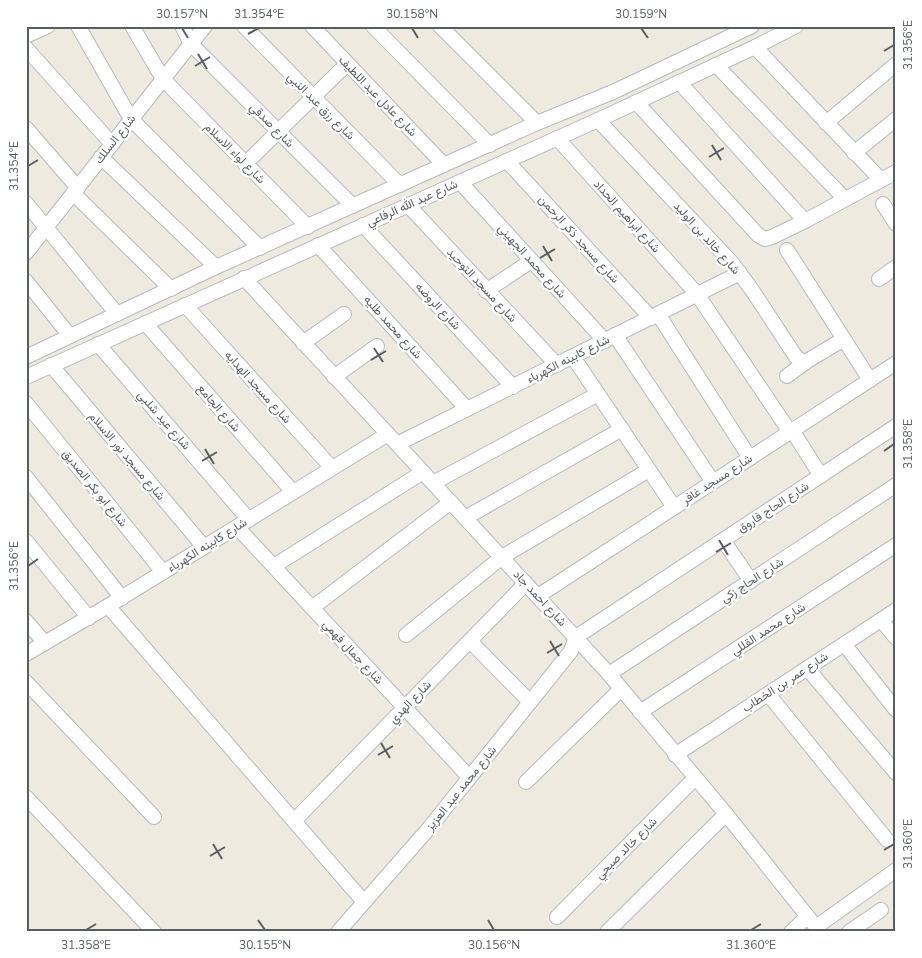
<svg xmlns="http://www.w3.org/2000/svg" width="922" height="958" font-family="'Nunito Sans',Vazirmatn,sans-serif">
	<rect width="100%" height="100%" fill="#eeeae0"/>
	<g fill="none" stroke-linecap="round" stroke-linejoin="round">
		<defs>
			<g id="minor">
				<polyline points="78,26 131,119 260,248"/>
				<polyline points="132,26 163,79 308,227"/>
				<polyline points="182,26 191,44 353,206"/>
				<polyline points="244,26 400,185"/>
				<polyline points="312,26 444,165"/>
				<polyline points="373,26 490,145"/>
				<polyline points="440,26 537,123"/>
				<polyline points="26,36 48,26"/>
				<polyline points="755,47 881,180"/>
				<polyline points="26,48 112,144"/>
				<polyline points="716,65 845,199"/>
				<polyline points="679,82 805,221"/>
				<polyline points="636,102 758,235 765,239 772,237 805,221 896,172"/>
				<polyline points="598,120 732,263 752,290 796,357 805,363"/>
				<polyline points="826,123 896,64"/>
				<polyline points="26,128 78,188"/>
				<polyline points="557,138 697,294 790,432"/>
				<polyline points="854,153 896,119"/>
				<polyline points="101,157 216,267"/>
				<polyline points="507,161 651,318"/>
				<polyline points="245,164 347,64"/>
				<polyline points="460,182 605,341"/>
				<polyline points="73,193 171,289"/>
				<polyline points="26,203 117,314"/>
				<polyline points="883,204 896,224"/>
				<polyline points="408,205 557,365"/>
				<polyline points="363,225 513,387"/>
				<polyline points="318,245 467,409"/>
				<polyline points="787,250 870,380"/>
				<polyline points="26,253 205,26"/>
				<polyline points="244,278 609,674 726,814 820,932"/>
				<polyline points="879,279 896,267"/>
				<polyline points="26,281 70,336"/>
				<polyline points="486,291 531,261"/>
				<polyline points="185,305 332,468"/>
				<polyline points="658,314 750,458"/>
				<polyline points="145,323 293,492"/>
				<polyline points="615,335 713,482"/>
				<polyline points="303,343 344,314"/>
				<polyline points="98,344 249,520"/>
				<polyline points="26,357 216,267 537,123 613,92 752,26"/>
				<polyline points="573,357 674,507"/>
				<polyline points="51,365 204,547"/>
				<polyline points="787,376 807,361 844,339"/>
				<polyline points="26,377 598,120 755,47 796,26"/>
				<polyline points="334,377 377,346"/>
				<polyline points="26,403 163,572"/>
				<polyline points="792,430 821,476"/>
				<polyline points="397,444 740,273"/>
				<polyline points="26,477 122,598"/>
				<polyline points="433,483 598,394"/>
				<polyline points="465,518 622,429"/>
				<polyline points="237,527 469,777"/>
				<polyline points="723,540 751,581"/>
				<polyline points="26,541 89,618"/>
				<polyline points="274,566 423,472"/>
				<polyline points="538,596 896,363"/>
				<polyline points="108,606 364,902"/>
				<polyline points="312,608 451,502"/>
				<polyline points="881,620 896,638"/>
				<polyline points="26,621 45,643"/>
				<polyline points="406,635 502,557 649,470"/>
				<polyline points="470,641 530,702"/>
				<polyline points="844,644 896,710"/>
				<polyline points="26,654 108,606 388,434"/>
				<polyline points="807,668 896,773"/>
				<polyline points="609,674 896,485"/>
				<polyline points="26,682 154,817"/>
				<polyline points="768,694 887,840"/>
				<polyline points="640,712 896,545"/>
				<polyline points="675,755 896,610"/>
				<polyline points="526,782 621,689"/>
				<polyline points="26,797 154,932"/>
				<polyline points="295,820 526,583"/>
				<polyline points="557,917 695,778"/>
				<polyline points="816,927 896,870"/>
				<polyline points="338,932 430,827 571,651 576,637 896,426"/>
				<polyline points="607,932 726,814"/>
				<polyline points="791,932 807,917"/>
				<polyline points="849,932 881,910"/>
			</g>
		</defs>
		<use href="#minor" stroke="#b6babf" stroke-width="16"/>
		<use href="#minor" stroke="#fff" stroke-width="14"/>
	</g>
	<path fill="none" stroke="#595e63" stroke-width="2" d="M182 28 188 38M412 28 418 38M641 28 648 38M248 34 259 28M884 51 894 45M198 54 207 69M195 66 210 57M712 145 721 160M709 157 724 148M28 166 38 160M543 246 552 261M540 258 555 249M374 348 383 362M371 360 386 351M205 449 214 464M884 451 894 444M202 461 217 452M719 540 728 555M716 552 731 543M28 566 38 559M550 641 559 656M547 653 562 644M381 743 390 758M378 755 393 746M213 844 222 859M884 850 894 844M210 856 225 847M258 920 265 930M488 920 494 930M86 930 96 924M751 930 761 924"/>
	<g text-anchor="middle" stroke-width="4.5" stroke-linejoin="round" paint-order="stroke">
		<g font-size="12" fill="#595e63" stroke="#fff">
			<text transform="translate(378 96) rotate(46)" y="4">شارع عادل عبد اللطيف</text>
			<text transform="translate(321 106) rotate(45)" y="4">شارع رزق عبد النبي</text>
			<text transform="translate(272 125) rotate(45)" y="4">شارع صدقي</text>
			<text transform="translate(115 139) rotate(-52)" y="4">شارع السلك</text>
			<text transform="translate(235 153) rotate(45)" y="4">شارع لواء الاسلام</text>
			<text transform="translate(412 203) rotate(-24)" y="4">شارع عبد الله الرفاعي</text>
			<text transform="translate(627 216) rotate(48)" y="4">شارع ابراهيم الحداد</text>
			<text transform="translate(707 238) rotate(48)" y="4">شارع خالد بن الوليد</text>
			<text transform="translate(579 239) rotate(48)" y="4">شارع مسجد ذكر الرحمن</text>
			<text transform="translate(532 261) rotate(48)" y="4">شارع محمد الجهيني</text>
			<text transform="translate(482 285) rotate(47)" y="4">شارع مسجد التوحيد</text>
			<text transform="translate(438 306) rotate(47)" y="4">شارع الروضه</text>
			<text transform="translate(393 327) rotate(48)" y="4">شارع محمد طليه</text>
			<text transform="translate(568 359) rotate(-27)" y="4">شارع كابينه الكهرباء</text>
			<text transform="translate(258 387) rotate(48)" y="4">شارع مسجد الهدايه</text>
			<text transform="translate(219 408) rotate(49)" y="4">شارع الجامع</text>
			<text transform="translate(164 420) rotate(49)" y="4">شارع عيد شلبي</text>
			<text transform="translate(127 456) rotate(50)" y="4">شارع مسجد نور الاسلام</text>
			<text transform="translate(717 479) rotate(-33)" y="4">شارع مسجد غافر</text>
			<text transform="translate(95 488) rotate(51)" y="4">شارع ابو بكر الصديق</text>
			<text transform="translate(773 507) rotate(-33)" y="4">شارع الحاج فاروق</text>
			<text transform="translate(207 545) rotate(-32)" y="4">شارع كابينه الكهرباء</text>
			<text transform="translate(752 580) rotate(-33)" y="4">شارع الحاج زكي</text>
			<text transform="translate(540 598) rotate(47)" y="4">شارع احمد جاد</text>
			<text transform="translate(768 629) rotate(-33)" y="4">شارع محمد القللي</text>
			<text transform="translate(353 652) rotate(47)" y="4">شارع جمال فهمي</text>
			<text transform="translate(785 682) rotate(-33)" y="4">شارع عمر بن الخطاب</text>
			<text transform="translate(410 702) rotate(-46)" y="4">شارع الهدي</text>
			<text transform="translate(461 788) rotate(-51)" y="4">شارع محمد عبد العزيز</text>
			<text transform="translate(626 848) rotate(-45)" y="4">شارع خالد صبحي</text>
		</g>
	</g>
	<rect width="922" height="958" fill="none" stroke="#ffffff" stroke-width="55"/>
	<rect x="28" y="28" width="866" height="902" fill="none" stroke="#595e63" stroke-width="2"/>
	<g font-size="12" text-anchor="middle" fill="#595e63">
		<text x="182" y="18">30.157°N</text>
		<text x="259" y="18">31.354°E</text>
		<text x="412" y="18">30.158°N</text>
		<text x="641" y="18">30.159°N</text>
		<text transform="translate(908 45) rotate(-90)" y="4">31.356°E</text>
		<text transform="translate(14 166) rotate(-90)" y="4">31.354°E</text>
		<text transform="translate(908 444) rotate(-90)" y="4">31.358°E</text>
		<text transform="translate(14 566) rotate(-90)" y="4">31.356°E</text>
		<text transform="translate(908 844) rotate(-90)" y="4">31.360°E</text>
		<text x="86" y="949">31.358°E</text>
		<text x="265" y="949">30.155°N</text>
		<text x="494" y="949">30.156°N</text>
		<text x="751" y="949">31.360°E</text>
	</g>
</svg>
